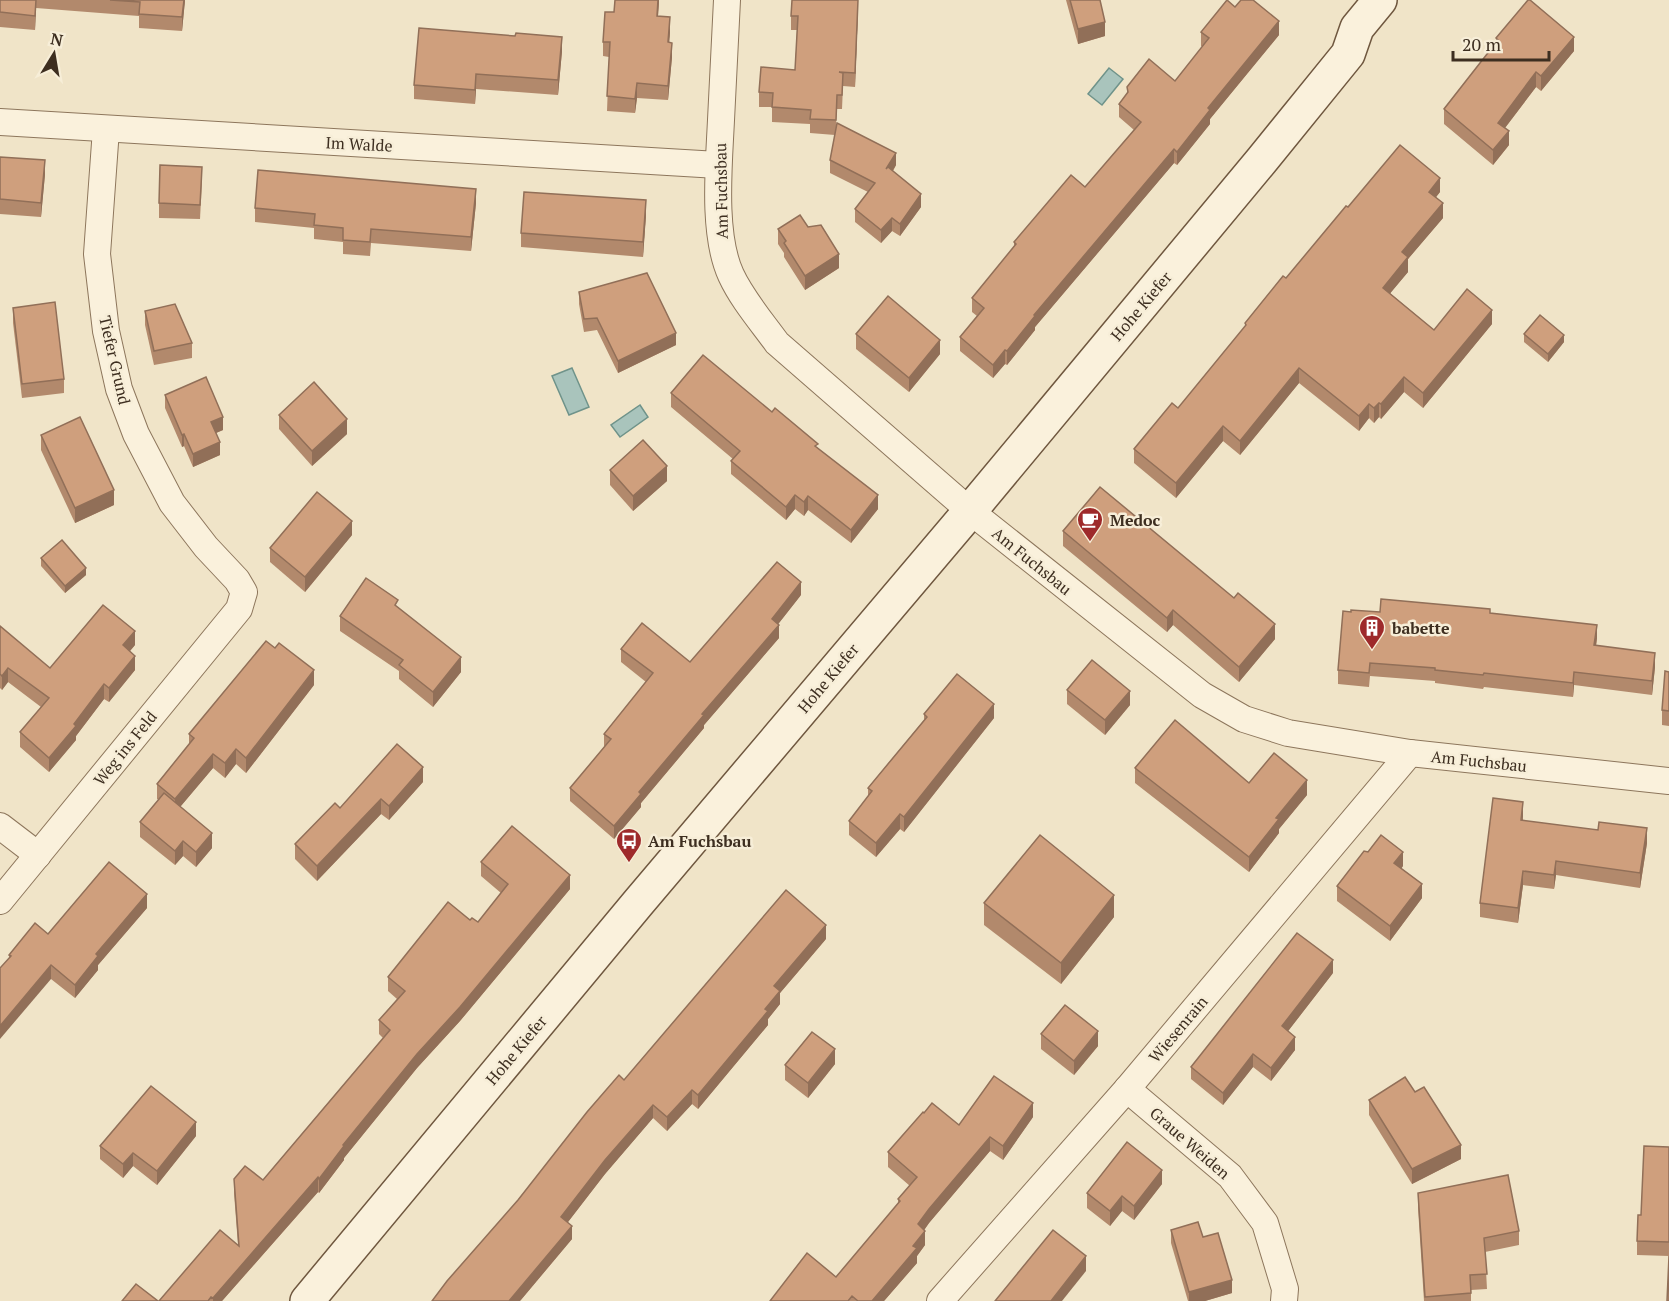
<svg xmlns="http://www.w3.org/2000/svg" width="1669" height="1301" font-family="'PT Serif',serif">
	<rect width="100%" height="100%" fill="#f0e4c8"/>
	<g fill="#a9c4bc" stroke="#6f938a" stroke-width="1.5">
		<polygon points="1109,68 1123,79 1102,105 1088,94"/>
		<polygon points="572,368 589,407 569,415 552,376"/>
		<polygon points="640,405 648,417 620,437 611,425"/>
	</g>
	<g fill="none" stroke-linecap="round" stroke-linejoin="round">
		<defs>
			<g id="street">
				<path d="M727 0C725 40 723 80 721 120 719 164 712 234 731 275 742 299 761 321 777 343L970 511 1202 695 1244 719 1288 733 1410 753 1669 781"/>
				<polyline points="0,122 718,165"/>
				<polyline points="0,826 38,855"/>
				<polyline points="0,901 239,609 244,592 237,580 206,547 172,503 136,434 119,389 106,331 97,254 106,129"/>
				<polyline points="1127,1089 1230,1176 1265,1223 1285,1289 1284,1301"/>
				<polyline points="940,1301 1127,1089 1410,753"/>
			</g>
			<polyline id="secondary" points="307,1301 638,903 970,511 1262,160 1348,54 1357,28 1380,0"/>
		</defs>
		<use href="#street" stroke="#8d765c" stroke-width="28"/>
		<use href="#secondary" stroke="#6f573f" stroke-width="36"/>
		<use href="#street" stroke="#faf1dc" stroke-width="26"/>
		<use href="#secondary" stroke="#faf1dc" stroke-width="33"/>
	</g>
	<g fill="#b2896c">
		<polygon points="0,0 185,0 182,31 139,28 139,16 36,8 35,30 0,27"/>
		<polygon points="615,0 659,0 658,16 670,32 669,43 672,57 668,100 637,98 635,113 607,111 609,57 603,56 603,42 614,12"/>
		<polygon points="1066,0 1100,0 1105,36 1078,44"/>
		<polygon points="1235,7 1279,35 1210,119 1210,124 1177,165 1174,163 1035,327 1035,330 1007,365 1005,364 993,378 960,351 960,337 977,316 972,312 972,298 1014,247 1014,242 1085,187 1134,130 1119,117 1119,104 1127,94 1127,87 1175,81 1203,47 1201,46 1201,32"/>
		<polygon points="858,10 855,87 843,86 842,109 837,109 836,124 896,165 893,171 921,207 900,236 892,231 881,243 855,222 855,209 868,192 830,173 830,160 835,135 810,133 810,124 772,122 772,107 759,107 759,92 795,70 797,30 791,30 791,16"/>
		<polygon points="1496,38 1574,51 1541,91 1536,87 1505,128 1509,145 1493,165 1444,124 1444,109 1496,44"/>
		<polygon points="562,51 558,95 476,89 475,104 414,99 414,85"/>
		<polygon points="0,157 45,174 41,217 0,214"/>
		<polygon points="202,181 200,219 159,218 159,203"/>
		<polygon points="1440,192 1436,197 1443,218 1408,259 1408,272 1390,293 1434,330 1492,324 1423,408 1404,392 1381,419 1379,417 1374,423 1369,418 1359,431 1299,383 1240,455 1223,441 1176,498 1134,463 1134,449 1178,408 1245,327 1245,323 1286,278 1348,207"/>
		<polygon points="476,203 471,251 371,243 370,256 343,254 343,242 314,239 314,228 255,222 255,208"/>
		<polygon points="646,215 643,257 521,247 521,233"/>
		<polygon points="808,227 839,268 805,290 784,257 784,253 778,244 778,229"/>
		<polygon points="579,292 676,345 618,373 597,330 584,332 579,304"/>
		<polygon points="13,308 64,379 64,393 22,398 13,323"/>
		<polygon points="145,311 192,343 192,358 154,365 145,325"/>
		<polygon points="856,334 940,354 909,392 856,349"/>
		<polygon points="1524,334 1564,342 1548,362 1524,342"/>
		<polygon points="671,393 772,412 818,448 878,509 851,543 808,510 804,516 795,509 786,520 731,474 731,461 733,459 671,407"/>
		<polygon points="165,395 223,430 216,433 220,455 193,467 184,446 182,447 165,408"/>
		<polygon points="279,415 347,434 312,466 279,429"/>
		<polygon points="41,435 114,505 75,523 41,450"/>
		<polygon points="610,470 667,481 633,511 610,485"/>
		<polygon points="1063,531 1275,639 1239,682 1173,625 1167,632 1063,546"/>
		<polygon points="352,535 305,592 270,562 270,548"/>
		<polygon points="41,558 86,575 65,593 41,566"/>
		<polygon points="801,595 778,624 779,638 704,725 704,728 641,803 641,807 614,839 570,801 570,788 604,747 604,734 646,682 621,662 621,649 690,662"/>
		<polygon points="398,607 461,672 433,707 399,679 399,671 340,631 340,616"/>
		<polygon points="1380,612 1490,613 1597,638 1596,646 1655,667 1652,695 1574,685 1573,697 1484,687 1483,689 1435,683 1435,681 1370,676 1369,687 1338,684 1338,670"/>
		<polygon points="0,626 50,668 135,645 130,651 135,670 109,702 104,699 76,736 76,740 49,772 20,747 20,732 41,707 8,682 2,690 0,688"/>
		<polygon points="1669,672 1669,726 1662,725 1662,710"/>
		<polygon points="314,685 246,773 236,764 225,778 213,768 180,807 212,848 196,867 183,856 175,865 140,837 140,822 159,800 157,799 157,784 189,744 189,734"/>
		<polygon points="1067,690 1130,705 1105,735 1067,704"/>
		<polygon points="924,714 994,718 904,832 900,829 876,857 849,835 849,821 868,797 868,788 924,720"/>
		<polygon points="1135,768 1249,783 1307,795 1279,829 1279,833 1249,872 1135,783"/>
		<polygon points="423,782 389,820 381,814 317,881 295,859 295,844 340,808"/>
		<polygon points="1523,817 1523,821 1647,843 1640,888 1556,875 1554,889 1523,885 1518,923 1480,917 1480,903"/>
		<polygon points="481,862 570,889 460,1021 417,1068 344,1158 344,1160 319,1193 318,1192 222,1301 159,1301 238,1245 234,1193 234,1179 263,1180 383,1038 379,1034 379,1020 397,999 388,991 388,977 470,920 478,922 501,893 481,876"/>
		<polygon points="1403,866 1401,869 1422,898 1390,941 1337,901 1337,886"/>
		<polygon points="984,903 1114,917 1061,984 984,925"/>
		<polygon points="147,908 98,965 98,970 75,998 51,979 9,958 9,955 48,934"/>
		<polygon points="826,939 780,993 780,1004 768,1019 768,1025 698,1109 692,1104 667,1131 653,1118 605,1174 568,1222 572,1239 520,1301 624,1080"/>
		<polygon points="1333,973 1288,1031 1295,1050 1271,1081 1253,1067 1223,1105 1191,1079 1191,1067"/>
		<polygon points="1041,1034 1098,1046 1074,1075 1041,1049"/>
		<polygon points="835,1064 808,1098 785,1080 785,1065"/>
		<polygon points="1415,1092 1461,1159 1412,1184 1369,1115 1369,1100"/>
		<polygon points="924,1113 959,1125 1033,1117 1003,1160 990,1151 929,1223 924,1230 925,1245 917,1256 917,1263 884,1301 770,1301 836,1277 898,1204 898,1199 910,1186 888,1167 888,1152"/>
		<polygon points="196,1136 157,1185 133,1166 123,1178 100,1159 100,1146"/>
		<polygon points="1669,1147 1669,1301 1669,1256 1637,1255 1637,1241 1641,1215"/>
		<polygon points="1162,1184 1134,1220 1122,1211 1110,1226 1087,1208 1087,1193"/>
		<polygon points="1418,1193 1519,1231 1519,1245 1485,1252 1487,1289 1471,1290 1471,1301 1424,1301 1418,1208"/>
		<polygon points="1171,1230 1203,1237 1232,1293 1205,1301 1188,1301 1171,1243"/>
	</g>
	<g fill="#916f58">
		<polygon points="36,0 36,8 35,30 35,16"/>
		<polygon points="184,0 185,0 182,31 182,17"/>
		<polygon points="658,0 659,0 657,31 657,16"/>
		<polygon points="858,0 858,10 855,87 855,73"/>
		<polygon points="670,17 670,32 668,57 668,42"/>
		<polygon points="1279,21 1279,35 1210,119 1210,124 1177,165 1177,152 1208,108"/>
		<polygon points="1105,22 1105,36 1078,44 1078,29"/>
		<polygon points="562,37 562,51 558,95 558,80"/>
		<polygon points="1574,37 1574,51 1541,91 1541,76"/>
		<polygon points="672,43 672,57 668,100 668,86"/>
		<polygon points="1536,72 1536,87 1498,137 1498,123"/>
		<polygon points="476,74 476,89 475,104 475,90"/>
		<polygon points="637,83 637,98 635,113 635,99"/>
		<polygon points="1509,131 1509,145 1493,165 1493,150"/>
		<polygon points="1174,149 1174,163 1035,327 1035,330 1007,365 1007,351 1034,315"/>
		<polygon points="896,153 896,165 886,182 886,169"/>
		<polygon points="45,160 45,174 41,217 41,203"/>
		<polygon points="1440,178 1440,192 1429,206 1429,192"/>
		<polygon points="476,189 476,203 471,251 471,237"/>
		<polygon points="921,194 921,207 900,236 900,224"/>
		<polygon points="646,200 646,215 643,257 643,242"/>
		<polygon points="1443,203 1443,218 1408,259 1408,272 1383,302 1383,288 1402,252"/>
		<polygon points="892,218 892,231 881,243 881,230"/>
		<polygon points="839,254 839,268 805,290 805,276"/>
		<polygon points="1492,310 1492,324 1423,408 1423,393"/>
		<polygon points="676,333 676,345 618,373 618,361"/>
		<polygon points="1564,335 1564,342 1548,362 1548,354"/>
		<polygon points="940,340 940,354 909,392 909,378"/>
		<polygon points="1005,350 1005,364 993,378 993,365"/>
		<polygon points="1299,368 1299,383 1240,455 1240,441"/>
		<polygon points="1404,377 1404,392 1381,419 1381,404"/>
		<polygon points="1379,403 1379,417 1374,423 1374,408"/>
		<polygon points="1369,404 1369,418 1359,431 1359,416"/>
		<polygon points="223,417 223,430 211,435 211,422"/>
		<polygon points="347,419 347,434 312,466 312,451"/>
		<polygon points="1223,426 1223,441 1176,498 1176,483"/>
		<polygon points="184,434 184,446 182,447 182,435"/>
		<polygon points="220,442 220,455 193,467 193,454"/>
		<polygon points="667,466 667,481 633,511 633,496"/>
		<polygon points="114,490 114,505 75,523 75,508"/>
		<polygon points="795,495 795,509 786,520 786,507"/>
		<polygon points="878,495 878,509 851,543 851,530"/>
		<polygon points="808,496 808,510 804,516 804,502"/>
		<polygon points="352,521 352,535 305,592 305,577"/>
		<polygon points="86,568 86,575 65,593 65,586"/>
		<polygon points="801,582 801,595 772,632 772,619"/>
		<polygon points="1173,610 1173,625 1167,632 1167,618"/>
		<polygon points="1275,624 1275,639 1239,682 1239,667"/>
		<polygon points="779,625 779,638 704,725 704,728 641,803 641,807 614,839 614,826 639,792 702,714"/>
		<polygon points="1597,625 1597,638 1594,659 1594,645"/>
		<polygon points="135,631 135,645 123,659 123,645"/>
		<polygon points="1655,653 1655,667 1652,695 1652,681"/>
		<polygon points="135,656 135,670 109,702 109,688"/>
		<polygon points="461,657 461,672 433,707 433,692"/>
		<polygon points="8,668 8,682 2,690 2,676"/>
		<polygon points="314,670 314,685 246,773 246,758"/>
		<polygon points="1574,672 1574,685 1573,697 1573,683"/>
		<polygon points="104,684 104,699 76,736 76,740 49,772 49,758"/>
		<polygon points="1130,691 1130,705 1105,735 1105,720"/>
		<polygon points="994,704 994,718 904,832 904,817"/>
		<polygon points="236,749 236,764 225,778 225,763"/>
		<polygon points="213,754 213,768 175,813 175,799"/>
		<polygon points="423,767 423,782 389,820 389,806"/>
		<polygon points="1307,780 1307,795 1279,829 1279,833 1249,872 1249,857 1276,818"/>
		<polygon points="381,799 381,814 317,881 317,866"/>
		<polygon points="1523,802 1523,817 1521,835 1521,820"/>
		<polygon points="900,814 900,829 876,857 876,843"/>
		<polygon points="1647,828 1647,843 1640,888 1640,873"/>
		<polygon points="212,833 212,848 196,867 196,852"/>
		<polygon points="183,841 183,856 175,865 175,851"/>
		<polygon points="1403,852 1403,866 1394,878 1394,863"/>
		<polygon points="1556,861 1556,875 1554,889 1554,875"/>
		<polygon points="1523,871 1523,885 1518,923 1518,908"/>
		<polygon points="570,875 570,889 460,1021 417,1068 344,1158 344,1160 319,1193 319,1179 343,1145 417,1054"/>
		<polygon points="1422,884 1422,898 1390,941 1390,926"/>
		<polygon points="147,894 147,908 98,965 98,970 75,998 75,985 96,954"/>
		<polygon points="1114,895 1114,917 1061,984 1061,963"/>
		<polygon points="826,925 826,939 780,993 780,1004 768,1019 768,1025 698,1109 698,1095 765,1009 774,986"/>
		<polygon points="1333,960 1333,973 1282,1039 1282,1026"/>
		<polygon points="51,965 51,979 0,1039 0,1026"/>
		<polygon points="1098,1031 1098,1046 1074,1075 1074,1061"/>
		<polygon points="1295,1037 1295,1050 1271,1081 1271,1068"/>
		<polygon points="835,1049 835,1064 808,1098 808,1083"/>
		<polygon points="1253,1054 1253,1067 1223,1105 1223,1093"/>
		<polygon points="692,1090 692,1104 667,1131 667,1117"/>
		<polygon points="1033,1103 1033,1117 1003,1160 1003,1146"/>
		<polygon points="653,1105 653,1118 605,1174 561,1231 561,1217 605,1160"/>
		<polygon points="196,1122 196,1136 157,1185 157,1171"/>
		<polygon points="990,1137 990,1151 929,1223 918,1239 918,1224 929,1209"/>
		<polygon points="1461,1145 1461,1159 1412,1184 1412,1169"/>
		<polygon points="133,1153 133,1166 123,1178 123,1164"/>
		<polygon points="1162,1170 1162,1184 1134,1220 1134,1206"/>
		<polygon points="318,1177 318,1192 222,1301 213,1301 213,1298"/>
		<polygon points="1122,1196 1122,1211 1110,1226 1110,1211"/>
		<polygon points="572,1226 572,1239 520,1301 509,1301"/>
		<polygon points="925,1231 925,1245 917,1256 917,1263 884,1301 872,1301 913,1246"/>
		<polygon points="1086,1256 1086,1271 1062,1301 1051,1301"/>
		<polygon points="1232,1280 1232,1293 1205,1301 1189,1301 1189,1292"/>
	</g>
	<g fill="#cf9f7d" stroke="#916f58" stroke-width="1.5">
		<polygon points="0,0 36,0 35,16 0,12"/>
		<polygon points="110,0 184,0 182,17 139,14 140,2"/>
		<polygon points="615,0 658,0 657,16 670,17 668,42 672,43 668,86 637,83 635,99 607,96 610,42 603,42 605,12 614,12"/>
		<polygon points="792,0 858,0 855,73 839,72 843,73 842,95 837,95 836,120 810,119 811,110 772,107 773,93 759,92 761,67 795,70 798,16 791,16"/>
		<polygon points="1070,0 1100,0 1105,22 1078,29"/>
		<polygon points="1227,0 1235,7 1241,0 1253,0 1279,21 1208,108 1210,110 1177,152 1174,149 1034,315 1035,316 1007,351 1005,350 993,365 960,337 984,308 972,298 1016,244 1014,242 1071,175 1085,187 1141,122 1119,104 1128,92 1127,87 1149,59 1175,81 1209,38 1201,32"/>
		<polygon points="1528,0 1530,0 1574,37 1541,76 1536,72 1498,123 1509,131 1493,150 1444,109 1498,40 1496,38"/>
		<polygon points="419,28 515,36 516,33 562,37 558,80 476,74 475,90 414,85"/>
		<polygon points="837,123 896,153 886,169 888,167 921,194 900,224 892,218 881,230 855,209 875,183 830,160"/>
		<polygon points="1400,145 1440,178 1429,192 1443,203 1402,252 1408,257 1383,288 1434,330 1467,289 1492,310 1423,393 1404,377 1381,404 1379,403 1374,408 1369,404 1359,416 1299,368 1240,441 1223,426 1176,483 1134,449 1172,403 1178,408 1246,325 1245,323 1283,276 1286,278 1346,206 1348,207"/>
		<polygon points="0,157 45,160 41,203 0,199"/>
		<polygon points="160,165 202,167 200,205 159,203"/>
		<polygon points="258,170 476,189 471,237 371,229 370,242 343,240 343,228 314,225 315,214 255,208"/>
		<polygon points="524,192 646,200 643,242 521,233"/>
		<polygon points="800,215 808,227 821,225 839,254 805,276 784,243 786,241 778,229"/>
		<polygon points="647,273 676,333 618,361 597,318 584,319 579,292"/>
		<polygon points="888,296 940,340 909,378 856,334"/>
		<polygon points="55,302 64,379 22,384 13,308"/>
		<polygon points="175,304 192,343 154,351 145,311"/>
		<polygon points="1540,315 1564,335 1548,354 1524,334"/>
		<polygon points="703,355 772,412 775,408 818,444 815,446 878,495 851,530 808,496 804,502 795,495 786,507 731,461 740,451 671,393"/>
		<polygon points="206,377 223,417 211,422 220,442 193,454 184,434 182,435 165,395"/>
		<polygon points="314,382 347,419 312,451 279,415"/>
		<polygon points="80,417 114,490 75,508 41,435"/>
		<polygon points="643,440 667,466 633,496 610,470"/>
		<polygon points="1100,487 1234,598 1238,593 1275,624 1239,667 1173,610 1167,618 1063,531"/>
		<polygon points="317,492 352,521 305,577 270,548"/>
		<polygon points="62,540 86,568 65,586 41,558"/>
		<polygon points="777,562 801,582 772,619 779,625 702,714 704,715 639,792 641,794 614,826 570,788 611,739 604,734 653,673 621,649 642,623 690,662"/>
		<polygon points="366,578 398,600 395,605 461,657 433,692 399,665 403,660 340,616"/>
		<polygon points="1381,599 1490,609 1490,613 1597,625 1594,645 1655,653 1652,681 1574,672 1573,683 1484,673 1483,675 1435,670 1435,668 1370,663 1369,673 1338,670 1343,611 1351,612 1351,610 1380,612"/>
		<polygon points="103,605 135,631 123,645 135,656 109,688 104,684 74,724 76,726 49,758 20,732 49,698 8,668 2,676 0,674 0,626 50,668"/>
		<polygon points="266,641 275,648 279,643 314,670 246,758 236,749 225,763 213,754 175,799 157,784 194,738 189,734"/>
		<polygon points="1092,660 1130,691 1105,720 1067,690"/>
		<polygon points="1665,671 1669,672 1669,711 1662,710"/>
		<polygon points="957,674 994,704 904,817 900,814 876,843 849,821 872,791 868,788 927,717 924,714"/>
		<polygon points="1175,720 1249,783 1274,753 1307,780 1276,818 1279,819 1249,857 1135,768"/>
		<polygon points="397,744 423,767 389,806 381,799 317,866 295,844 335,803 340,808"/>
		<polygon points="164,793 212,833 196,852 183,841 175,851 140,822"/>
		<polygon points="1493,798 1523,802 1521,820 1598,830 1599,822 1647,828 1640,873 1556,861 1554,875 1523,871 1518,908 1480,903"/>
		<polygon points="512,826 570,875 460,1007 417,1054 343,1145 344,1146 319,1179 318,1177 213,1298 211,1297 208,1301 159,1301 220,1230 239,1246 234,1179 245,1166 263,1180 390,1030 379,1020 405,991 388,977 448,902 470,920 472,918 478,922 508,884 481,862"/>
		<polygon points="1040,835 1114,895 1061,963 984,903"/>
		<polygon points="1381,835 1403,852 1394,863 1422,884 1390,926 1337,886 1364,851 1368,852"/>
		<polygon points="109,862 147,894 96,954 98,956 75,985 51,965 0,1026 0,968 11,956 9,955 35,923 48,934"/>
		<polygon points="786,890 826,925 774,986 780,991 765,1009 768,1011 698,1095 692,1090 667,1117 653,1105 605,1160 561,1217 572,1226 509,1301 432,1301 447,1281 518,1200 587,1112 619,1075 624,1080"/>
		<polygon points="1297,933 1333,960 1282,1026 1295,1037 1271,1068 1253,1054 1223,1093 1191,1067"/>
		<polygon points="1065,1005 1098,1031 1074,1061 1041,1034"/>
		<polygon points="812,1032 835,1049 808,1083 785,1065"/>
		<polygon points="994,1076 1033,1103 1003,1146 990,1137 929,1209 918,1224 925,1231 913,1246 917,1248 872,1301 858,1301 852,1296 848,1301 770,1301 807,1253 836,1277 900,1201 898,1199 917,1177 888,1152 923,1112 924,1113 932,1103 959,1125"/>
		<polygon points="1405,1077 1415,1092 1424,1087 1461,1145 1412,1169 1369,1100"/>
		<polygon points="151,1086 196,1122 157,1171 133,1153 123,1164 100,1146"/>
		<polygon points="1127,1142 1162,1170 1134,1206 1122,1196 1110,1211 1087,1193"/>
		<polygon points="1644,1146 1669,1147 1669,1242 1637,1241 1638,1215 1641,1215"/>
		<polygon points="1508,1175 1519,1231 1484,1238 1487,1274 1470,1275 1471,1293 1425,1297 1418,1193"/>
		<polygon points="1198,1222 1203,1237 1218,1233 1232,1280 1189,1292 1171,1230"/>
		<polygon points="1053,1230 1086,1256 1051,1301 995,1301"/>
		<polygon points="1669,1256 1669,1301 1667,1301"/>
		<polygon points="136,1284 158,1301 122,1301"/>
	</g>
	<defs>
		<symbol id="cafe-pin" viewBox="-11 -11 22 30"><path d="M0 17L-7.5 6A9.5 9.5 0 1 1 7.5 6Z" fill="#9e2a2b" stroke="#f7eed8"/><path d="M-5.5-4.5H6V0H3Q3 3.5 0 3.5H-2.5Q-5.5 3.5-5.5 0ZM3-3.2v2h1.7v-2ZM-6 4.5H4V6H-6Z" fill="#fff"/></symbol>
		<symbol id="building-pin" viewBox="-11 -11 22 30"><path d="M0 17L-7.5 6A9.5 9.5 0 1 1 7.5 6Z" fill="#9e2a2b" stroke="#f7eed8"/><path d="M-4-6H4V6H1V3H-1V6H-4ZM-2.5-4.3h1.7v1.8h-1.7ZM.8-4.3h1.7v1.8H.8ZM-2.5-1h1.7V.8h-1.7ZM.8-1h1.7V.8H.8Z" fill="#fff"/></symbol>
		<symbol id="bus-pin" viewBox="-11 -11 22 30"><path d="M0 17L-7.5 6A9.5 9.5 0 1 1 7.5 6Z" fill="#9e2a2b" stroke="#f7eed8"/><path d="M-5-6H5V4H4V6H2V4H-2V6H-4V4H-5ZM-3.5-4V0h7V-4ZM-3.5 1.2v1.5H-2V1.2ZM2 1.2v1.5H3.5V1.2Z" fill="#fff"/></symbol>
	</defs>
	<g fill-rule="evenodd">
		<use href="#cafe-pin" x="1075" y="505" width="30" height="40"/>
		<use href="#building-pin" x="1357" y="613" width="30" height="40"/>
		<use href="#bus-pin" x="614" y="826" width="30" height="40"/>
	</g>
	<g text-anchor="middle" stroke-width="5" stroke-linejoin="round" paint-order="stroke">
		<g font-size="16" fill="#3d2e20" stroke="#f7eed8">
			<text transform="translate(359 144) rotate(3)" y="6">Im Walde</text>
			<text transform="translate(721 191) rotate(-91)" y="6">Am Fuchsbau</text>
			<text transform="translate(1141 306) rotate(-50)" y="6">Hohe Kiefer</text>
			<text transform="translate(115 360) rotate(77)" y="6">Tiefer Grund</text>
			<text transform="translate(1032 561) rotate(39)" y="6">Am Fuchsbau</text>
			<text transform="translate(828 678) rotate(-50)" y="6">Hohe Kiefer</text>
			<text transform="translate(125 748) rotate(-51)" y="6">Weg ins Feld</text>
			<text transform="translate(1479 761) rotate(6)" y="6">Am Fuchsbau</text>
			<text transform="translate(1178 1029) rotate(-50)" y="6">Wiesenrain</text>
			<text transform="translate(516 1050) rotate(-50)" y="6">Hohe Kiefer</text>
			<text transform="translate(1190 1143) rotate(41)" y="6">Graue Weiden</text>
		</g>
		<g font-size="16" font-weight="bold" fill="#3d2e20" stroke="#f7eed8" text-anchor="start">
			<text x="1110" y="526">Medoc</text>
			<text x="1392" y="634">babette</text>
			<text x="648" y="847">Am Fuchsbau</text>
		</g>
	</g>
	<g transform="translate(54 54) rotate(11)" stroke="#f7eed8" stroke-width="4.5" paint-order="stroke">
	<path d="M0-4.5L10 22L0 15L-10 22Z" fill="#3d2e20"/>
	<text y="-9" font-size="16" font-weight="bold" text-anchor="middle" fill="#3d2e20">N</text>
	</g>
	<path d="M1453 51v9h96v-9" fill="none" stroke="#3d2e20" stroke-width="3"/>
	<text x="1462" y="51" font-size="18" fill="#3d2e20" stroke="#f7eed8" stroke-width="4.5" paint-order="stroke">20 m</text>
</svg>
